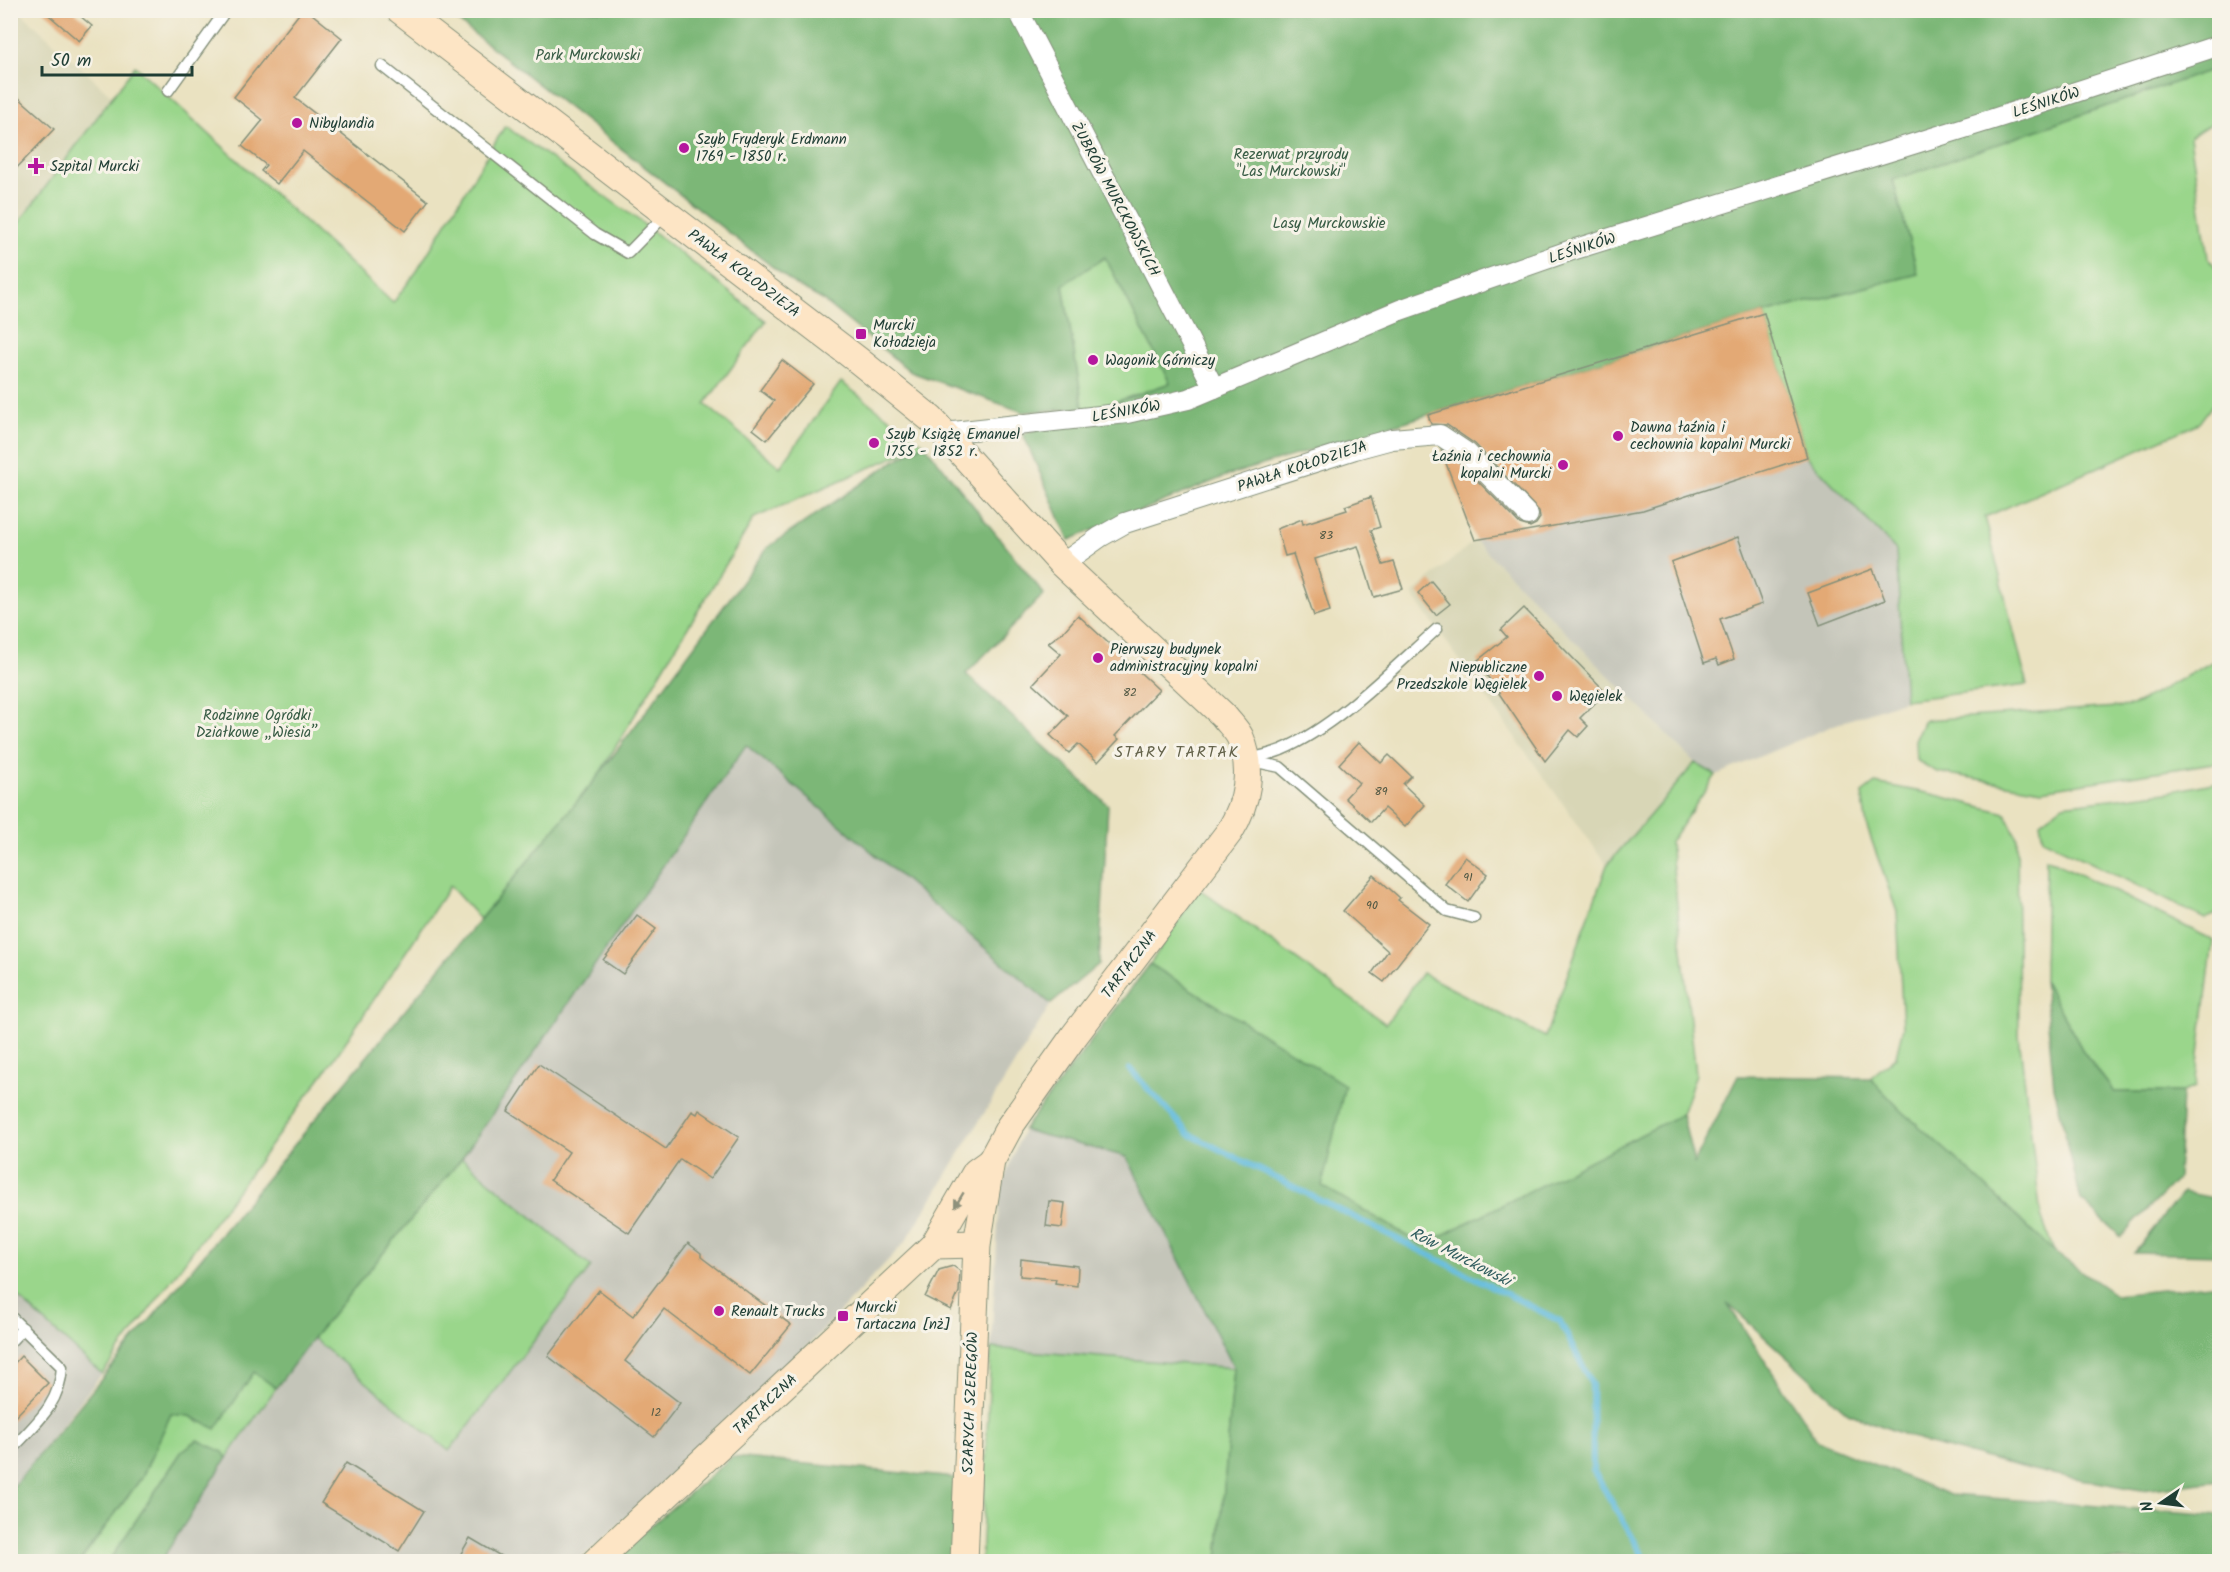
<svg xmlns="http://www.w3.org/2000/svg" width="2230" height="1572" font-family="Kalam,sans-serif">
	<rect width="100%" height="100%" fill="#f7f3e8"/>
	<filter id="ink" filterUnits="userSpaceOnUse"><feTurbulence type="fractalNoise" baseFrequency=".0167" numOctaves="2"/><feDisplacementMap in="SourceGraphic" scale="12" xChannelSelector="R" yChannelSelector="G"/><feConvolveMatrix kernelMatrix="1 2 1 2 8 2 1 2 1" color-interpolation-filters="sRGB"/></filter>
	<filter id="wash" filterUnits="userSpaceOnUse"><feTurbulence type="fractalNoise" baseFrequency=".008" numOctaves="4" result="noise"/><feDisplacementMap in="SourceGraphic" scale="24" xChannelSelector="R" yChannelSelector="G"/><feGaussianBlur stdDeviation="1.35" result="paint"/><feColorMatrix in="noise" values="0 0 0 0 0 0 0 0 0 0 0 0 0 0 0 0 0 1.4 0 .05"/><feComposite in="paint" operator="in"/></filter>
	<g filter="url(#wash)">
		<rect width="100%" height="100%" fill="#eae2c1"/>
		<g fill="#d8d6b6">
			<polygon points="18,10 113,97 11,235 10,11"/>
			<polygon points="1475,540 1695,763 1607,865 1412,594"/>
		</g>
		<g fill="#c4c5b9">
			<polygon points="1807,457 1896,550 1905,700 1834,725 1716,775 1695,763 1475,540 1643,510"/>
			<polygon points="746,744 1051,1004 906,1241 758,1399 578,1561 161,1562 227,1458 313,1338 449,1451 591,1268 462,1158"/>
			<polygon points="1023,1130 1127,1157 1234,1368 991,1348 1000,1190"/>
			<polygon points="10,1291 102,1374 11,1489 10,1489"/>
		</g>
		<g fill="#9ad68b" stroke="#5c8a60" stroke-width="1.5">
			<polygon points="135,66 393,303 417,271 505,126 637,219 766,321 705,404 780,467 841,382 924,444 754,518 598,776 480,919 450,886 332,1062 102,1374 11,1291 10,235"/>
			<polygon points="2219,67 2219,118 2190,137 2208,258 2219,271 2219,396 2199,423 1985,517 2027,685 1905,700 1896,550 1807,457 1764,313 1918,274 1893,180"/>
			<polygon points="1105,257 1170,383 1084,413 1063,284"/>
			<polygon points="2219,658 2219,762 2042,790 1937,772 1916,760 1915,740 1924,720 2132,706"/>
			<polygon points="1695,763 1716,775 1670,842 1696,1074 1682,1114 1423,1245 1322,1186 1150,964 1199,889 1386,1024 1422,973 1545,1037 1607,865"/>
			<polygon points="2219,782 2219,913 2205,919 2043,839 2040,822 2063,805 2167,792"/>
			<polygon points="1875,783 1932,794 2005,813 2017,838 2019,1036 2041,1216 2054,1252 1977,1178 1902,1111 1870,1078 1896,1056 1903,1027 1897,912 1867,827 1862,793"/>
			<polygon points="2046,858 2213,940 2195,1087 2182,1092 2114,1092 2083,1051 2044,980"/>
			<polygon points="462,1158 591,1267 449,1451 313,1338"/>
			<polygon points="991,1348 1234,1368 1218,1561 981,1562"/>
			<polygon points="254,1372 276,1388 227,1458 223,1452 197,1440 182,1451 109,1561 80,1562 142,1477 171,1414 190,1416 200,1423"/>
		</g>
		<g fill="#7bb777" stroke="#4d7a56" stroke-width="1.5">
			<polygon points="2219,10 2220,67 1893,180 1918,274 1764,313 1226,476 1069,540 1023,434 1170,383 1105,257 1063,285 1083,408 1023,412 911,372 821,299 797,286 445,11"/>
			<polygon points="924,444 1044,594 966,674 1108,805 1099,964 1051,1004 746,745 462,1158 313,1338 276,1388 254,1372 216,1429 190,1416 171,1414 142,1477 80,1561 11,1561 11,1489 598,776 767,548 893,462"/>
			<polygon points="1150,964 1345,1085 1322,1186 1423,1245 1682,1114 1694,1163 1738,1076 1870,1078 1902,1111 1977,1178 2054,1252 2115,1295 2219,1284 2219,1481 2141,1490 2042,1472 1929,1444 1848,1413 1727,1303 1818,1442 1950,1495 2219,1515 2219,1561 1218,1561 1234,1368 1127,1157 1023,1130"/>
			<polygon points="2044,980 2083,1051 2114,1092 2182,1092 2178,1178 2121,1237 2081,1200 2054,1087"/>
			<polygon points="2183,1192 2219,1199 2219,1255 2134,1253"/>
			<polygon points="198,1440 223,1452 227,1458 161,1561 109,1561 182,1451"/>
			<polygon points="732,1457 956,1478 953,1561 608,1562"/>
		</g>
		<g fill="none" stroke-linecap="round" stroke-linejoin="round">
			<polyline stroke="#5fbadc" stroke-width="6" points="1130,1069 1189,1134 1560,1321 1592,1385 1593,1470 1644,1557 1652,1562"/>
		</g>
		<g id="blocks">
			<g fill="#e3a975">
				<polygon points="43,10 73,10 92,26 79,41"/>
				<polygon points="302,10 307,10 342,38 295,98 428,201 405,231 303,151 277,184 261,171 266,165 242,146 263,120 234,97"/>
				<polygon points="10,90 54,129 10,175"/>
				<polygon points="1764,313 1807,457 1643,510 1475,540 1441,450 1459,462 1520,524 1530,527 1536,524 1540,518 1539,511 1475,444 1447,425 1431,424 1428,415"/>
				<polygon points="782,360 813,384 767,440 753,429 774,401 760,390"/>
				<polygon points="1371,497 1380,527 1371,530 1383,565 1394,562 1403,589 1374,597 1358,546 1315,559 1330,611 1314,616 1293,554 1285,556 1277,529 1302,519 1303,524 1347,510 1345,506"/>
				<polygon points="1738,537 1762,604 1720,619 1734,659 1719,665 1716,659 1704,663 1671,562"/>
				<polygon points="1873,569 1885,600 1820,625 1808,593"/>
				<polygon points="1431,581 1450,604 1436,615 1418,593"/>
				<polygon points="1524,608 1606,692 1580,718 1588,726 1578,737 1570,730 1545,761 1477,661 1507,637 1501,630"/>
				<polygon points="1078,615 1159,690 1115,736 1119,739 1098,762 1078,744 1069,753 1050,735 1068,716 1033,684 1061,654 1048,643 1064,631"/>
				<polygon points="1359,742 1381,763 1389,755 1411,776 1403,784 1425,805 1405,827 1384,808 1371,822 1345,798 1359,783 1339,764"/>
				<polygon points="1465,857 1488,874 1468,902 1445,884"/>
				<polygon points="1374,875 1400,898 1398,900 1429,924 1384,982 1372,973 1388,951 1343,911"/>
				<polygon points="637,915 656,929 623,974 603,960"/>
				<polygon points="539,1064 666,1149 692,1111 697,1114 699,1110 739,1137 710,1179 680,1159 629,1233 550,1180 569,1152 508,1111"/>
				<polygon points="1049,1201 1065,1203 1062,1228 1046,1226"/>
				<polygon points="688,1243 701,1253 701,1257 791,1325 750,1375 664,1309 625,1361 680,1403 654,1437 548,1356 599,1290 633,1316"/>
				<polygon points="1021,1259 1078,1266 1077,1286 1055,1283 1056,1279 1020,1276"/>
				<polygon points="953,1266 960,1271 959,1292 951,1310 925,1297 939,1270"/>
				<polygon points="21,1356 48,1383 10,1422 10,1368"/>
				<polygon points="346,1463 424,1511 399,1551 321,1503"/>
				<polygon points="470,1538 511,1562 456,1562"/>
			</g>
		</g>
	</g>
	<g filter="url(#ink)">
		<use href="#blocks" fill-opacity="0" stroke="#84907a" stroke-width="1.5"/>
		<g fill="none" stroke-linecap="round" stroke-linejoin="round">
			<defs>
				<g id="lane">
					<polyline points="382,66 595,234 628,253 666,214"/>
					<polyline points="168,91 226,10"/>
					<path d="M1250 759C1260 756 1271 754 1281 750 1337 726 1391 670 1437 629"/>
					<polyline points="1247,760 1280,767 1447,911 1474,918"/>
					<path d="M10 1316 62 1367C60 1405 35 1424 10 1451"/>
					<polyline points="10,1342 23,1328"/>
				</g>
				<g id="street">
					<polyline points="1018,10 1214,388"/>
					<polyline points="944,433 1127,413 1188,399 1400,310 1480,282 1569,251 1990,120 2220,45"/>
					<polyline points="1062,564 1100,537 1125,523 1355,449 1392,439 1440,435 1467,453 1528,515"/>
				</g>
				<g id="secondary">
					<path d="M400 10 859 361 931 419 1062 564 1223 715C1228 722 1236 729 1240 737 1254 769 1247 803 1230 831L1074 1036 1010 1126 991 1161 977 1244 964 1562"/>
					<polyline points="934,1245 976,1172 990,1162"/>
					<polyline points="595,1562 934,1245 977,1244"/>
				</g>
			</defs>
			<use href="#lane" stroke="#84907a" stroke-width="13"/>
			<use href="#street" stroke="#84907a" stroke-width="22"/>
			<use href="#secondary" stroke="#84907a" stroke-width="29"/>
			<use href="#lane" stroke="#fff" stroke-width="10"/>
			<use href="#street" stroke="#fff" stroke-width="20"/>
			<use href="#secondary" stroke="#fde5c5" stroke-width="27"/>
		</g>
		<defs><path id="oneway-solid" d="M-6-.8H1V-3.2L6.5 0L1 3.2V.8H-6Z" transform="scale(1.5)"/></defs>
		<use fill="#8e917c" href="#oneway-solid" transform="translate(959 1200) rotate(121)"/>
	</g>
	<g fill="#b5179e" stroke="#f7f3e8" stroke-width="2">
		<circle cx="297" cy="123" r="6"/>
		<circle cx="684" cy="148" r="6"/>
		<path d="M33 157h6v6h6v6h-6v6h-6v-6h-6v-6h6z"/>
		<rect x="855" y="328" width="12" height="12" rx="3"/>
		<circle cx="1093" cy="360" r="6"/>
		<circle cx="1618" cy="436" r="6"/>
		<circle cx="874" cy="443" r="6"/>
		<circle cx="1563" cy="465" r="6"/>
		<circle cx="1098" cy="658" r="6"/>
		<circle cx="1539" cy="676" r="6"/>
		<circle cx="1557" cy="696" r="6"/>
		<circle cx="719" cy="1311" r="6"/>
		<rect x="837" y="1310" width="12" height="12" rx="3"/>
	</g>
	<g text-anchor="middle" stroke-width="6" stroke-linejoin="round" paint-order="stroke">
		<g font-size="12" fill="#505844">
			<text x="1326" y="539">83</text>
			<text x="1130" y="696">82</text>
			<text x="1381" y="795">89</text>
			<text x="1468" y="881">91</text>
			<text x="1372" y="909">90</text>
			<text x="656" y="1416">12</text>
		</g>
		<g font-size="15" fill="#385c45" stroke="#f7f3e8">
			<text x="588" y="60">Park Murckowski</text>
			<text x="1291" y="159">Rezerwat przyrody<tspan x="1291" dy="17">"Las Murckowski"</tspan></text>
			<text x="1329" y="228">Lasy Murckowskie</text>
			<text x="257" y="720">Rodzinne Ogródki<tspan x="257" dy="17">Działkowe „Wiesia”</tspan></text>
		</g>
		<g font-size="15" fill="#1f3d34" stroke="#f7f3e8">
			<text transform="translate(2046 102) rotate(-18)" y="5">LEŚNIKÓW</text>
			<text transform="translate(1116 199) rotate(62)" y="5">ŻUBRÓW MURCKOWSKICH</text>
			<text transform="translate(1582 248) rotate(-18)" y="5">LEŚNIKÓW</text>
			<text transform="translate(744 273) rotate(37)" y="5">PAWŁA KOŁODZIEJA</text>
			<text transform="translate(1126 411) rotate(-10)" y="5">LEŚNIKÓW</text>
			<text transform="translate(1302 466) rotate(-18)" y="5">PAWŁA KOŁODZIEJA</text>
			<text transform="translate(1129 964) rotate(-53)" y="5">TARTACZNA</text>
			<text transform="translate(970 1403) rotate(-88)" y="5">SZARYCH SZEREGÓW</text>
			<text transform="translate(765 1404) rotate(-43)" y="5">TARTACZNA</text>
		</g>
		<g font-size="15" fill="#1f3d34" stroke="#f7f3e8" text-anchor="start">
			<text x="309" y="128">Nibylandia</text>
			<text x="696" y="144">Szyb Fryderyk Erdmann<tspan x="696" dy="17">1769 - 1850 r.</tspan></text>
			<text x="50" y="171">Szpital Murcki</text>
			<text x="873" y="330">Murcki<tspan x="873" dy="17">Kołodzieja</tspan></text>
			<text x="1105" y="365">Wagonik Górniczy</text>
			<text x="1630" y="432">Dawna łaźnia i<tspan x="1630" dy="17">cechownia kopalni Murcki</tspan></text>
			<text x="886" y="439">Szyb Książę Emanuel<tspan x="886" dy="17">1755 - 1852 r.</tspan></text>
			<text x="1551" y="461" text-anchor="end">Łaźnia i cechownia<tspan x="1551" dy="17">kopalni Murcki</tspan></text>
			<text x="1110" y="654">Pierwszy budynek<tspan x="1110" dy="17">administracyjny kopalni</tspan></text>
			<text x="1527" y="672" text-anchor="end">Niepubliczne<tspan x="1527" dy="17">Przedszkole Węgielek</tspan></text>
			<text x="1569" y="701">Węgielek</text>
			<text x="855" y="1312">Murcki<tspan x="855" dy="17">Tartaczna [nż]</tspan></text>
			<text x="731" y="1316">Renault Trucks</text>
		</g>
		<g font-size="16" letter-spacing="1.5" fill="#64634b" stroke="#f7f3e8">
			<text x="1177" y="757">STARY TARTAK</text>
		</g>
		<g font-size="16" font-style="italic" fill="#2f5c5e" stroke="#f7f3e8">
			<text transform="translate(1461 1256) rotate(27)" y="6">Rów Murckowski</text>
		</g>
	</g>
	<rect width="2230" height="1572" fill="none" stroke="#f7f3e8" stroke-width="36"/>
	<g transform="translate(2161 1503) rotate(256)" stroke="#f7f3e8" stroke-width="4.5" paint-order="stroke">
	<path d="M0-4.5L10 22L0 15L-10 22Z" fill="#1f3d34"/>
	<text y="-9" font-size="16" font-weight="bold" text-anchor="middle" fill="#1f3d34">N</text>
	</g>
	<path d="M42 66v9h150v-9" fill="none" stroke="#1f3d34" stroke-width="3"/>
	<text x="51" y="66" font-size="18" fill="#1f3d34" stroke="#f7f3e8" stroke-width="4.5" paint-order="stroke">50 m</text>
</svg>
